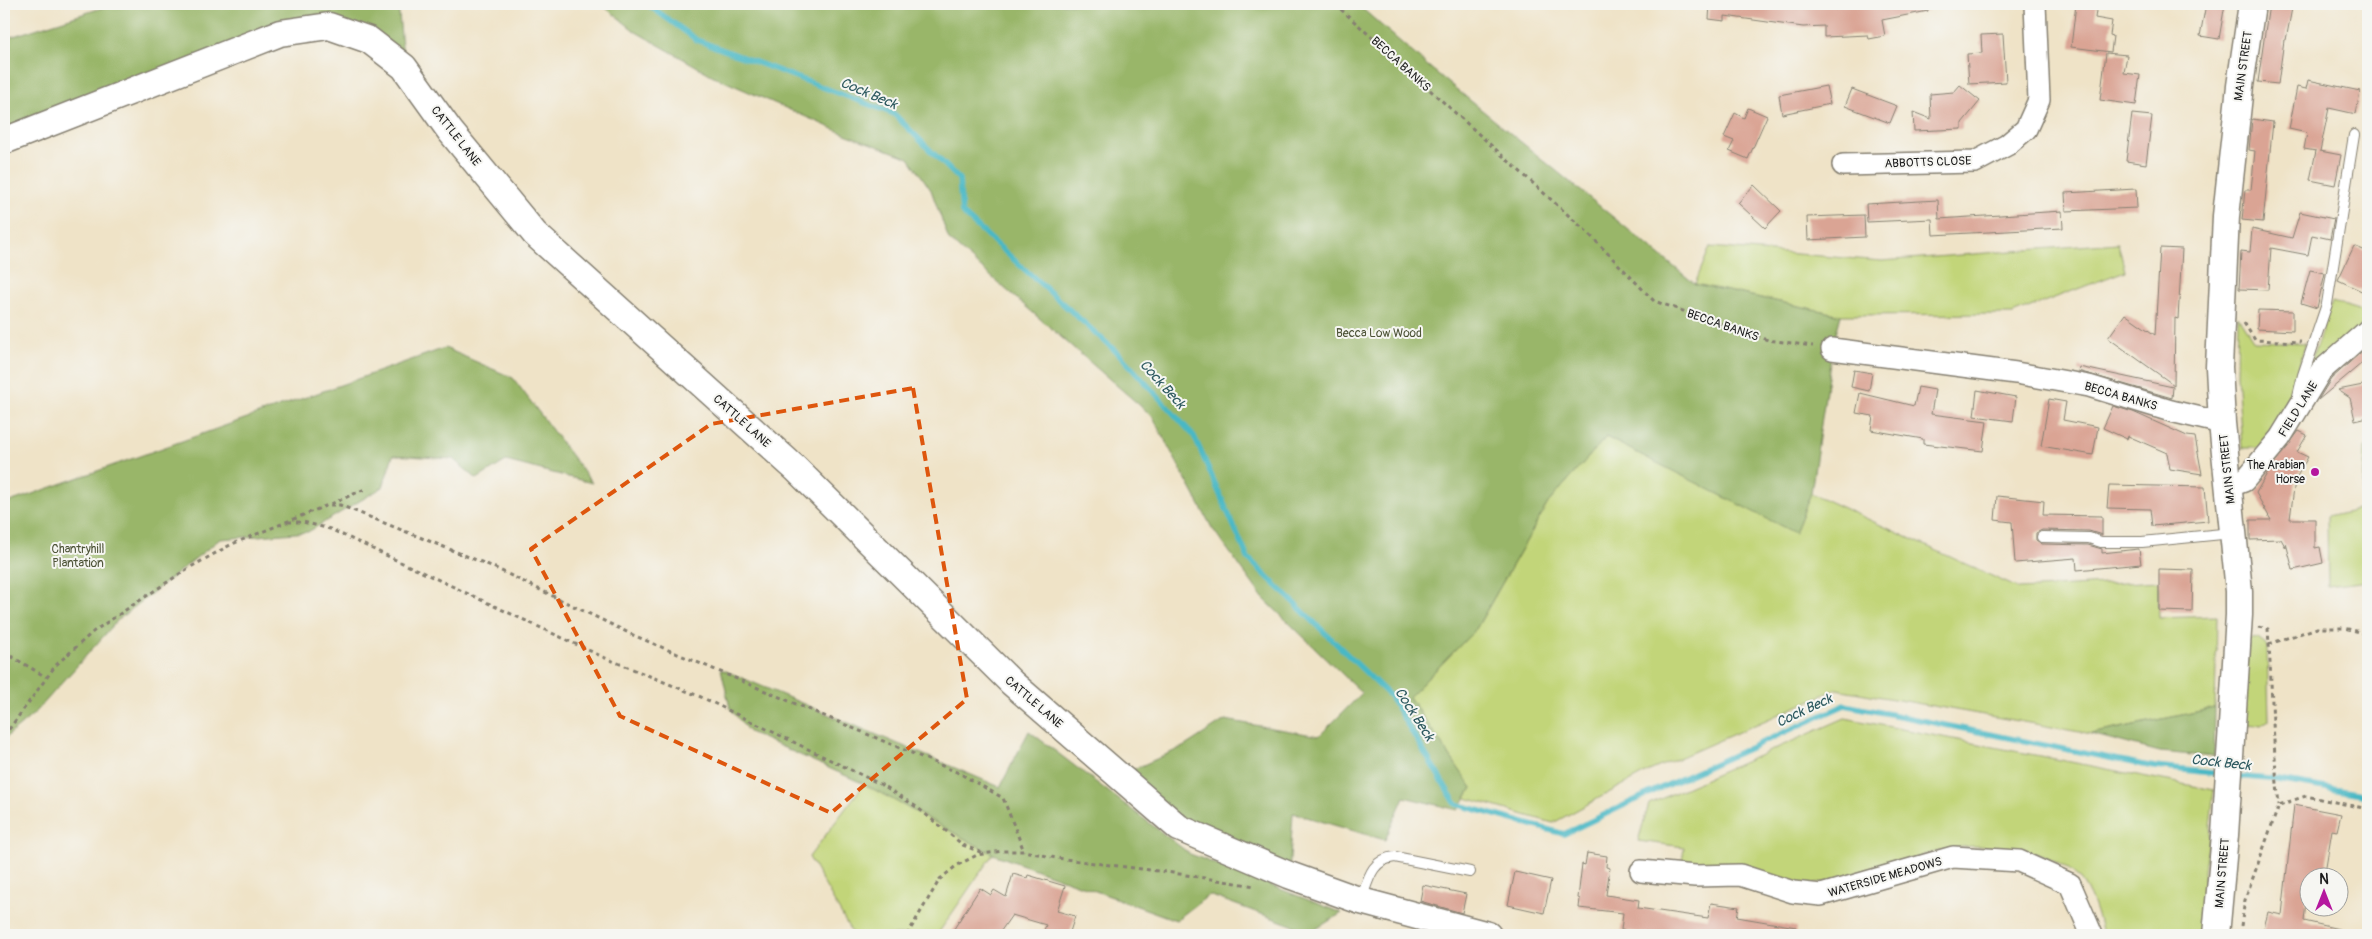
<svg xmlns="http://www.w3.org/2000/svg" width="2372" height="939" font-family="Pangolin,sans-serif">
	<rect width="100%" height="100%" fill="#f6f6f2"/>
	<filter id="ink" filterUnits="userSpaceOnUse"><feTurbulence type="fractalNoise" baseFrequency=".02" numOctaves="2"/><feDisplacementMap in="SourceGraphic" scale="10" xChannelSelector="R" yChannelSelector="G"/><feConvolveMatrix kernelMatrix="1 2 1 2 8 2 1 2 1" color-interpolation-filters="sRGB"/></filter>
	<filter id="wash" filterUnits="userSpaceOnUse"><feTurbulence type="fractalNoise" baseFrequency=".0096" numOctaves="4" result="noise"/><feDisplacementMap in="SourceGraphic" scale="20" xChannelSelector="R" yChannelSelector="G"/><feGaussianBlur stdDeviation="1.12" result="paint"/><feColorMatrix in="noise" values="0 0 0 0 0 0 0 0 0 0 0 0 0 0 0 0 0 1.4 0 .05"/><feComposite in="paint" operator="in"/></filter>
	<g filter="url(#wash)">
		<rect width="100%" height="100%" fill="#efe3c7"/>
		<g fill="#c2d579" stroke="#6f784a">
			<polygon points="2118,243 2125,271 2012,314 1841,315 1695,284 1710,247 1882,261"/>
			<polygon points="2332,302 2368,313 2368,321 2307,373"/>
			<polygon points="2238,316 2254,341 2306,343 2287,404 2258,448 2242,448 2237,374"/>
			<polygon points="1606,437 1795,532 1811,493 2020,589 2158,581 2159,618 2217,616 2215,708 2091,734 1837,689 1647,772 1553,823 1466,798 1472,788 1409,697 1476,629 1548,503"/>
			<polygon points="2365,447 2368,447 2368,581 2328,586 2327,517 2362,509"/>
			<polygon points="2249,638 2258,639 2267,646 2269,721 2261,726 2243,723"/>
			<path d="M1845 718 2214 790 2198 935 2102 933C2097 915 2091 891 2078 877 2061 860 2035 851 2012 849 1996 847 1978 845 1962 847 1910 854 1862 878 1810 885L1681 868 1684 847 1638 841 1649 804Z"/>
			<polygon points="864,784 993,854 937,935 853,935 809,857"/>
		</g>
		<g fill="#99b669" stroke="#5a6942">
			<polygon points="114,4 398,4 404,67 329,26 4,141 4,39"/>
			<polygon points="601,4 1357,4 1428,66 1695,284 1841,315 1832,349 1811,493 1795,533 1606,437 1548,503 1476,629 1409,697 1472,788 1458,810 1404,797 1385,840 1293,813 1289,875 1179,828 1119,776 1185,746 1225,720 1319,736 1362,693 1263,598 1212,528 1152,416 949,240 931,190 909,158 845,134 717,78 636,32"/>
			<polygon points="445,348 513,378 592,483 506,461 477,479 453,459 393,455 383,487 308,532 220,539 118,620 36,712 4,739 4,504"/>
			<polygon points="721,669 1000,787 1029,731 1190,854 1342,913 1311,932 1209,895 1176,920 993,854 864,784 749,732 730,708"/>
			<polygon points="2215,708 2214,757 2160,752 2091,734"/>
		</g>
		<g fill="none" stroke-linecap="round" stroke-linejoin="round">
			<g stroke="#4ab8c5" stroke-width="5.5">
				<polyline points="647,4 697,40 894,114 959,179 962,213 1121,356 1194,436 1248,558 1390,696 1456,804 1564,834 1654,791 1845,705 2154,767 2222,774"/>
				<polyline points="2236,776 2278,780 2368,795"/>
			</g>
		</g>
		<g id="blocks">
			<g fill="#daa494">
				<polygon points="1710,4 1780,4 1802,6 1802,5 1927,4 1928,11 1882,20 1885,36 1869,39 1868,35 1824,37 1824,26 1803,27 1725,16 1725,21 1709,19"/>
				<polygon points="2076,4 2097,4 2095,18 2112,21 2110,35 2113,36 2111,52 2071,47"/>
				<polygon points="2206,4 2225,4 2219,39 2200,36"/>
				<polygon points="2269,4 2292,8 2286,40 2284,40 2278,84 2258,82"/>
				<polygon points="2003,34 2006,82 1969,84 1967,54 1982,53 1981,35"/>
				<polygon points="2106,53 2127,55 2124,73 2140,75 2136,105 2100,100"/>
				<polygon points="2308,80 2360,91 2356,114 2329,108 2320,151 2341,155 2335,185 2310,180 2316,151 2304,149 2307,133 2289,129 2297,87 2306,89"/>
				<polygon points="1960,85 1980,101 1962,123 1962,129 1914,131 1913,112 1931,119 1930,94 1954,92"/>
				<polygon points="1826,86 1830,104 1782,114 1779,95"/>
				<polygon points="1852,89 1897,106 1890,123 1845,106"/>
				<polygon points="1748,108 1767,116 1748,159 1729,151 1734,141 1724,137 1735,113 1744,118"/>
				<polygon points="2132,114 2152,116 2146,164 2126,161"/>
				<polygon points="2252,119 2273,122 2263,222 2242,220 2245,190 2251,190 2255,151 2249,150"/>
				<polygon points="1754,185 1781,211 1765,228 1738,203"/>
				<polygon points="2136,189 2137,208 2066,211 2065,193"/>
				<polygon points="1938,200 1939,219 2062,211 2063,228 1933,235 1932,219 1867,222 1866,204"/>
				<polygon points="2300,212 2334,219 2330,239 2312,235 2308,255 2271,248 2268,290 2239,289 2241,251 2250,252 2252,229 2292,238"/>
				<polygon points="1864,215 1865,237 1808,240 1807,217"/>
				<polygon points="2354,246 2368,252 2368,294 2338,280"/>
				<polygon points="2160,248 2182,249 2178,319 2175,318 2174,385 2108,338 2125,314 2155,335"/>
				<polygon points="2310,270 2325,273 2317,308 2301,303"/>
				<polygon points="2258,310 2293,311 2293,331 2257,329"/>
				<polygon points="2368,346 2368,358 2318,400 2331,379"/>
				<polygon points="2079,367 2173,387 2172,398 2078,371"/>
				<polygon points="1854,370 1872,373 1869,391 1851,387"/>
				<polygon points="2368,384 2368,417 2355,420 2350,398 2338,390"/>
				<polygon points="1918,387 1935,390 1931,414 1987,421 1983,451 1923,444 1923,439 1871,430 1873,416 1856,413 1860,393 1914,406"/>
				<polygon points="1977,390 2016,397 2013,421 1974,416"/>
				<polygon points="2049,399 2066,402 2063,420 2098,427 2093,455 2041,446"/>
				<polygon points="2113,406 2133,412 2187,436 2195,437 2202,474 2170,469 2167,453 2128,436 2127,439 2103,428"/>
				<polygon points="2299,431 2307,435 2297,452 2308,457 2295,480 2290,519 2315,519 2315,548 2320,547 2323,563 2293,570 2286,543 2286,548 2281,539 2250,540 2250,520 2271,520 2256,493 2269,470"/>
				<polygon points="2109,485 2205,487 2208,521 2152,526 2150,509 2107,508"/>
				<polygon points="1997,496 2044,501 2043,515 2102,516 2102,535 2089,531 2042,530 2036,533 2036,540 2042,544 2088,545 2102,549 2102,553 2139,549 2141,564 2077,570 2076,558 2015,563 2012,522 1995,520"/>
				<polygon points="2159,569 2193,570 2192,612 2159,611"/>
				<polygon points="2294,805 2341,814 2337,831 2332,830 2325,872 2318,871 2318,876 2309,876 2304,921 2339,929 2339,935 2276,935 2263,932 2268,912 2282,915"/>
				<polygon points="1587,853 1607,856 1606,867 1610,868 1606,895 1639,900 1638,908 1708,918 1711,903 1739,907 1737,917 1796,927 1795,935 1656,935 1621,930 1623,913 1579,908 1580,899 1578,898 1582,864 1585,865"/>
				<polygon points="1515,872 1551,880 1544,913 1508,905"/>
				<polygon points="1013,874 1027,878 1028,875 1065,886 1057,911 1075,916 1069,935 1042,935 1046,925 1012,915 998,935 950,935 980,888 991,895 994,890 1006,897"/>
				<polygon points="1423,885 1466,894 1462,913 1420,901"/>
			</g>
		</g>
	</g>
	<g filter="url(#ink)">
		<use href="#blocks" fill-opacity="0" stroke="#868072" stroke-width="1"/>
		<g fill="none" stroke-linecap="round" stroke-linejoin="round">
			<defs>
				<g id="service">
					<polyline points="2298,396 2303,375 2327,304 2354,135"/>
					<polyline points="2042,537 2089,538 2101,542 2142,542 2232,533"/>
					<path d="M1361 900C1368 881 1371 859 1395 857L1470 872"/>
				</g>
				<g id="minor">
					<polyline points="1843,165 1975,162 2007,145 2026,129 2039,100 2035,4"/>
					<polyline points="1832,349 2016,373 2089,386 2171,411 2222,423"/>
					<polyline points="2228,487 2244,481 2280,438 2321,371 2368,330"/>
					<polyline points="1641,871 1695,876 1740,875 1793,892 1821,895 1953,857 2019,861 2070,884 2092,935"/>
				</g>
				<g id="tertiary">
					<polyline points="4,141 280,33 329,26 369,40 404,67 450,131 535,234 796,469 1012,683 1179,828 1289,875 1361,901 1488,935"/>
					<polyline points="2216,935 2225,835 2239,615 2239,591 2222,423 2219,367 2226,216 2240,86 2252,4"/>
				</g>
			</defs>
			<use href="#service" stroke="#868072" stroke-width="12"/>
			<use href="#minor" stroke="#868072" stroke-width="24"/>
			<use href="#tertiary" stroke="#868072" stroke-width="29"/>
			<g stroke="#868072" stroke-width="3" stroke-dasharray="4 4" stroke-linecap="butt">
				<polyline points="1335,4 1588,233 1654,301 1768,340 1813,346"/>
				<polyline points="2244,323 2255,340 2301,342"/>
				<polyline points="331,504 365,489"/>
				<polyline points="288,522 303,522 330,529 603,657 701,697 886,787 918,808 963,845 985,854"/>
				<path d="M2259 627 2268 629C2272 688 2273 747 2279 805"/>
				<polyline points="2269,644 2317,628 2344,628 2368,634"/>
				<polyline points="4,652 46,677"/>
				<polyline points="4,736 56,665 94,631 187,569 232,544 328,505 340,505 491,566 633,635 959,773 1003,798 1024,851"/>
				<polyline points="2241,926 2245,900 2279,805 2306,796 2368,809"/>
				<polyline points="907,935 940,879 956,866 977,855 1002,851 1024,851 1056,858 1173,873 1255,886"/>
			</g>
			<use href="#service" stroke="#fff" stroke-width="10"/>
			<use href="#minor" stroke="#fff" stroke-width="21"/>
			<use href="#tertiary" stroke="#fff" stroke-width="26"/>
		</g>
	</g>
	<path fill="none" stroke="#de560d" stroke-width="4" stroke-dasharray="10 6" stroke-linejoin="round" d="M913 388 967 699 831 813 620 716 531 549 711 424Z"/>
	<circle fill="#b5179e" stroke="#f6f6f2" stroke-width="2" cx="2315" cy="472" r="5"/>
	<g text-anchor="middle" stroke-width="4" stroke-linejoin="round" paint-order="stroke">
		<g font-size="12" fill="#1c1c1c" stroke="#f6f6f2">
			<text transform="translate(1401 64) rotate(42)" y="4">BECCA BANKS</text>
			<text transform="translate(2243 66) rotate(-82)" y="4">MAIN STREET</text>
			<text transform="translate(456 136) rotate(52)" y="4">CATTLE LANE</text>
			<text transform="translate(1928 162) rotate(-2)" y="4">ABBOTTS CLOSE</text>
			<text transform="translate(1723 325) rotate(19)" y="4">BECCA BANKS</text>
			<text transform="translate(2121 396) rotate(16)" y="4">BECCA BANKS</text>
			<text transform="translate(2298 409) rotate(-58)" y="4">FIELD LANE</text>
			<text transform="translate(742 421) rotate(42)" y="4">CATTLE LANE</text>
			<text transform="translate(2227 469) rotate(-96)" y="4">MAIN STREET</text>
			<text transform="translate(1034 702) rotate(41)" y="4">CATTLE LANE</text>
			<text transform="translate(2222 873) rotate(-85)" y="4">MAIN STREET</text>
			<text transform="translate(1885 877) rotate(-16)" y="4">WATERSIDE MEADOWS</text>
		</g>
		<g font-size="12" fill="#4e5438" stroke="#f6f6f2">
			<text x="1379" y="337">Becca Low Wood</text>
			<text x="78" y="553">Chantryhill<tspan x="78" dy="14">Plantation</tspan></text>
		</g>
		<g font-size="12" fill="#1c1c1c" stroke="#f6f6f2" text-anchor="end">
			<text x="2305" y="469">The Arabian<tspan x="2305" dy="14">Horse</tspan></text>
		</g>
		<g font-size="14" font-style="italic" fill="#2e5a60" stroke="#f6f6f2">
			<text transform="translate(869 93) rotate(23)" y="5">Cock Beck</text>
			<text transform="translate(1163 384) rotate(48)" y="5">Cock Beck</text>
			<text transform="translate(1804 710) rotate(-25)" y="5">Cock Beck</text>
			<text transform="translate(1415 714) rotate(57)" y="5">Cock Beck</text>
			<text transform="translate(2221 762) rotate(6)" y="5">Cock Beck</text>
		</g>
	</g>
	<rect width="2372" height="939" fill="none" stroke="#f6f6f2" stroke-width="20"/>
	<g transform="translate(2324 892)"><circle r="24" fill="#f6f6f2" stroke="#9f9f9c"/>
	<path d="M0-4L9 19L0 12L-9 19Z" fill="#b5179e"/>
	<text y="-8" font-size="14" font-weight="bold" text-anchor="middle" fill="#1c1c1c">N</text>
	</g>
</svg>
